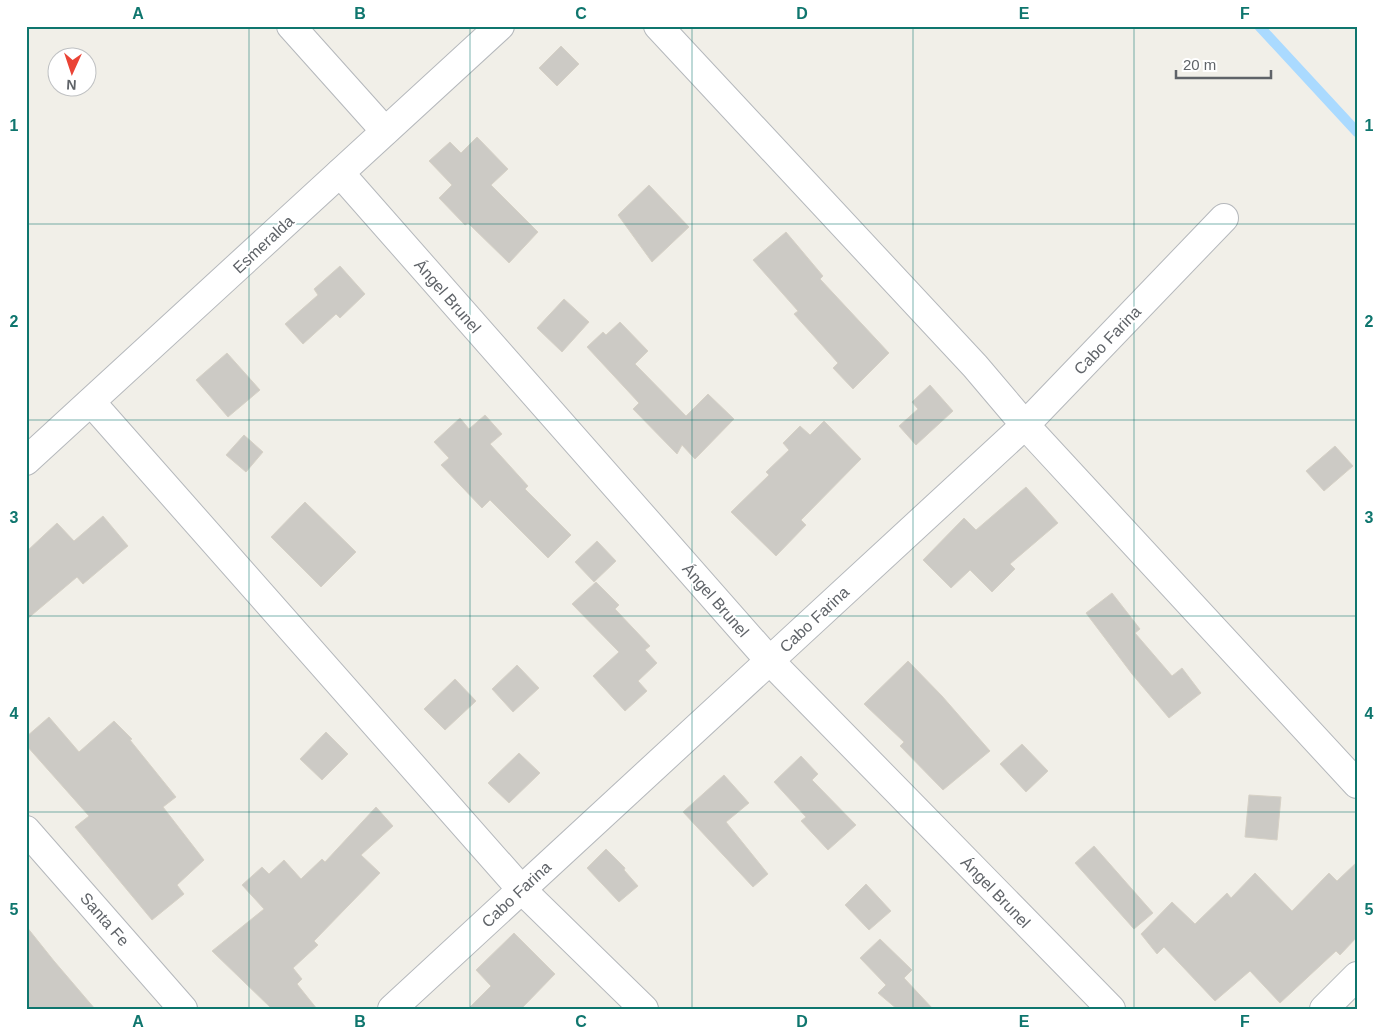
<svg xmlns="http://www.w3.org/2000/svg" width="1383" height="1035" font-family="Arial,sans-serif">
	<rect width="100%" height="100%" fill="#f1efe8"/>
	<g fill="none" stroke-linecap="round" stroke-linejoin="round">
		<polyline stroke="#aadaff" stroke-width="10" points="1259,26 1357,132"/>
	</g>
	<g fill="#cccac5" stroke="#d6d1c6">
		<polygon points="561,46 579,64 557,86 539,68"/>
		<polygon points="477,137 508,169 491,185 538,232 509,263 468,223 465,225 439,198 452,185 429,161 450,142 461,153"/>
		<polygon points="649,185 689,227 652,262 618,215"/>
		<polygon points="786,232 823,276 820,279 889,353 853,389 833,368 838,363 794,314 798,311 753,260"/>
		<polygon points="340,266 365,294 340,318 336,314 303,344 285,324 318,295 314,289"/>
		<polygon points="564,299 589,322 562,352 537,328"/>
		<polygon points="620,322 648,351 635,364 686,416 708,394 734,419 695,459 682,445 677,454 633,409 639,403 587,347 603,332 606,335"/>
		<polygon points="227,353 260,390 228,417 196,380"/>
		<polygon points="930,385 953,411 916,445 899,426 918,409 912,402"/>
		<polygon points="485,415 502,434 490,444 528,486 525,489 571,535 548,558 490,500 482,508 441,465 449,458 434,442 460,418 469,429"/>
		<polygon points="824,421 861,459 801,520 806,525 776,556 731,512 769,475 766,472 789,450 783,443 800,426 810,435"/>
		<polygon points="244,435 263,452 246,472 226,455"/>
		<polygon points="1335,446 1353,466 1324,491 1306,471"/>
		<polygon points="1026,487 1058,523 1010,564 1015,569 992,592 970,570 951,588 923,560 964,518 976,530"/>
		<polygon points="305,502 356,552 321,587 271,537"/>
		<polygon points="103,516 128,546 83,584 77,577 26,620 26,552 57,523 74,541"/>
		<polygon points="597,541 616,561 594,582 575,562"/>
		<polygon points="596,582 619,605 615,609 650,646 645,650 657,663 638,681 647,691 625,711 593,676 619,652 572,604"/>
		<polygon points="1112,593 1140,629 1135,633 1172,676 1182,668 1201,693 1169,718 1132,674 1086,613"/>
		<polygon points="908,661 942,696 990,751 943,790 900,746 904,742 864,704"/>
		<polygon points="517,665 539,688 513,712 492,689"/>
		<polygon points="455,679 476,701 445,730 424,709"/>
		<polygon points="49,717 79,752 114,721 132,739 130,740 176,797 163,807 204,860 177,885 184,894 152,920 75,827 89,816 26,745 26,737"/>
		<polygon points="326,732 348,754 322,780 300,759"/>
		<polygon points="1022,744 1048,771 1026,792 1000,764"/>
		<polygon points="519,753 540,773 509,803 488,783"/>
		<polygon points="801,756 818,774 812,780 856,825 828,850 801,821 806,817 774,782"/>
		<polygon points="724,775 749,803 726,822 768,874 753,887 683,812"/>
		<polygon points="1249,795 1281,797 1277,840 1245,837"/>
		<polygon points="376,807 393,826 361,855 380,873 314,941 318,945 293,968 302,979 297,984 317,1009 272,1009 212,951 264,909 242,885 262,867 269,874 284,860 301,879 322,859 325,862"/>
		<polygon points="1094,846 1153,913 1134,929 1075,863"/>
		<polygon points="606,849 625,868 624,870 638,886 619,902 587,868"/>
		<polygon points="1357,862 1357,937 1340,955 1336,951 1280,1003 1250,971 1215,1001 1164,947 1157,954 1141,934 1172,902 1195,924 1227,893 1231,898 1255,873 1292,911 1329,873 1337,881"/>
		<polygon points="866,884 891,911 869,930 845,905"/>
		<polygon points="26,926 54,961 95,1009 26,1009"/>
		<polygon points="514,933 555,974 521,1009 468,1009 491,986 476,970"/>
		<polygon points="880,939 912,970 904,978 933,1009 897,1009 878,993 886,985 860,958"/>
	</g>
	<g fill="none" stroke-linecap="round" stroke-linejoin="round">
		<defs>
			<g id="minor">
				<polyline points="291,26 385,131"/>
				<polyline points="658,26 975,366 1025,425 1357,784"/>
				<polyline points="340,173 769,660 1111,1009"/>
				<polyline points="91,402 521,889 644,1009"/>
				<polyline points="26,461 500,26"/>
				<polyline points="26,830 183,1009"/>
				<polyline points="392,1009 1025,425 1224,218"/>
				<polyline points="1324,1009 1357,976"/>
			</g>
		</defs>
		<use href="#minor" stroke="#b5b8bc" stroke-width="30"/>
		<use href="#minor" stroke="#fff" stroke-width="28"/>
	</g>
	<path fill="none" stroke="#0f766e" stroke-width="1" stroke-opacity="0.55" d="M249 26V1009M470 26V1009M692 26V1009M913 26V1009M1134 26V1009M26 224H1357M26 420H1357M26 616H1357M26 812H1357"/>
	<g text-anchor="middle" stroke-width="4" stroke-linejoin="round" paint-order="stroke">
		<g font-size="16" fill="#5f6368" stroke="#fff">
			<text transform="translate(263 244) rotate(-43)" y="6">Esmeralda</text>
			<text transform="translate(448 296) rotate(49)" y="6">Ángel Brunel</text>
			<text transform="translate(1107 340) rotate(-46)" y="6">Cabo Farina</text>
			<text transform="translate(716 600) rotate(49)" y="6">Ángel Brunel</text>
			<text transform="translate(814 619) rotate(-43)" y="6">Cabo Farina</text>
			<text transform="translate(996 892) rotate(46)" y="6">Ángel Brunel</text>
			<text transform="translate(516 894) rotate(-43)" y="6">Cabo Farina</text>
			<text transform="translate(105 919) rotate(49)" y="6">Santa Fe</text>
		</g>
	</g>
	<rect width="1383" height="1035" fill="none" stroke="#ffffff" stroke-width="55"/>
	<g transform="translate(72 72) rotate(183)"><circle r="24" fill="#ffffff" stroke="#bfc1c3"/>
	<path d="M0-4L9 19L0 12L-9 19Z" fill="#ea4335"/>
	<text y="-8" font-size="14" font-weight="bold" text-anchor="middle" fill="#5f6368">N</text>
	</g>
	<path d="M1176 70v8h95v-8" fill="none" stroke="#5f6368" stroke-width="2.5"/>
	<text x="1183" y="70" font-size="15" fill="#5f6368" stroke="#ffffff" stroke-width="4" paint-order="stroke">20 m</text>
	<rect x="28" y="28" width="1328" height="980" fill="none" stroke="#0f766e" stroke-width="2"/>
	<g font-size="16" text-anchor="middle" font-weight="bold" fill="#0f766e">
		<text x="138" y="19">A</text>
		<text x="360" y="19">B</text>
		<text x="581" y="19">C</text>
		<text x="802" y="19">D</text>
		<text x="1024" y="19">E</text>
		<text x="1245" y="19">F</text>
		<text x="14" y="131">1</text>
		<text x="1369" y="131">1</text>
		<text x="14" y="327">2</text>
		<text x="1369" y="327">2</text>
		<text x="14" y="523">3</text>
		<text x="1369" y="523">3</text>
		<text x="14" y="719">4</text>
		<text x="1369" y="719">4</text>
		<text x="14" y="915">5</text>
		<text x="1369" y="915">5</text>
		<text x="138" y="1027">A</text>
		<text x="360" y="1027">B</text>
		<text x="581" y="1027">C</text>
		<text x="802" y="1027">D</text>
		<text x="1024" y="1027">E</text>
		<text x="1245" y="1027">F</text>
	</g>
</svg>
